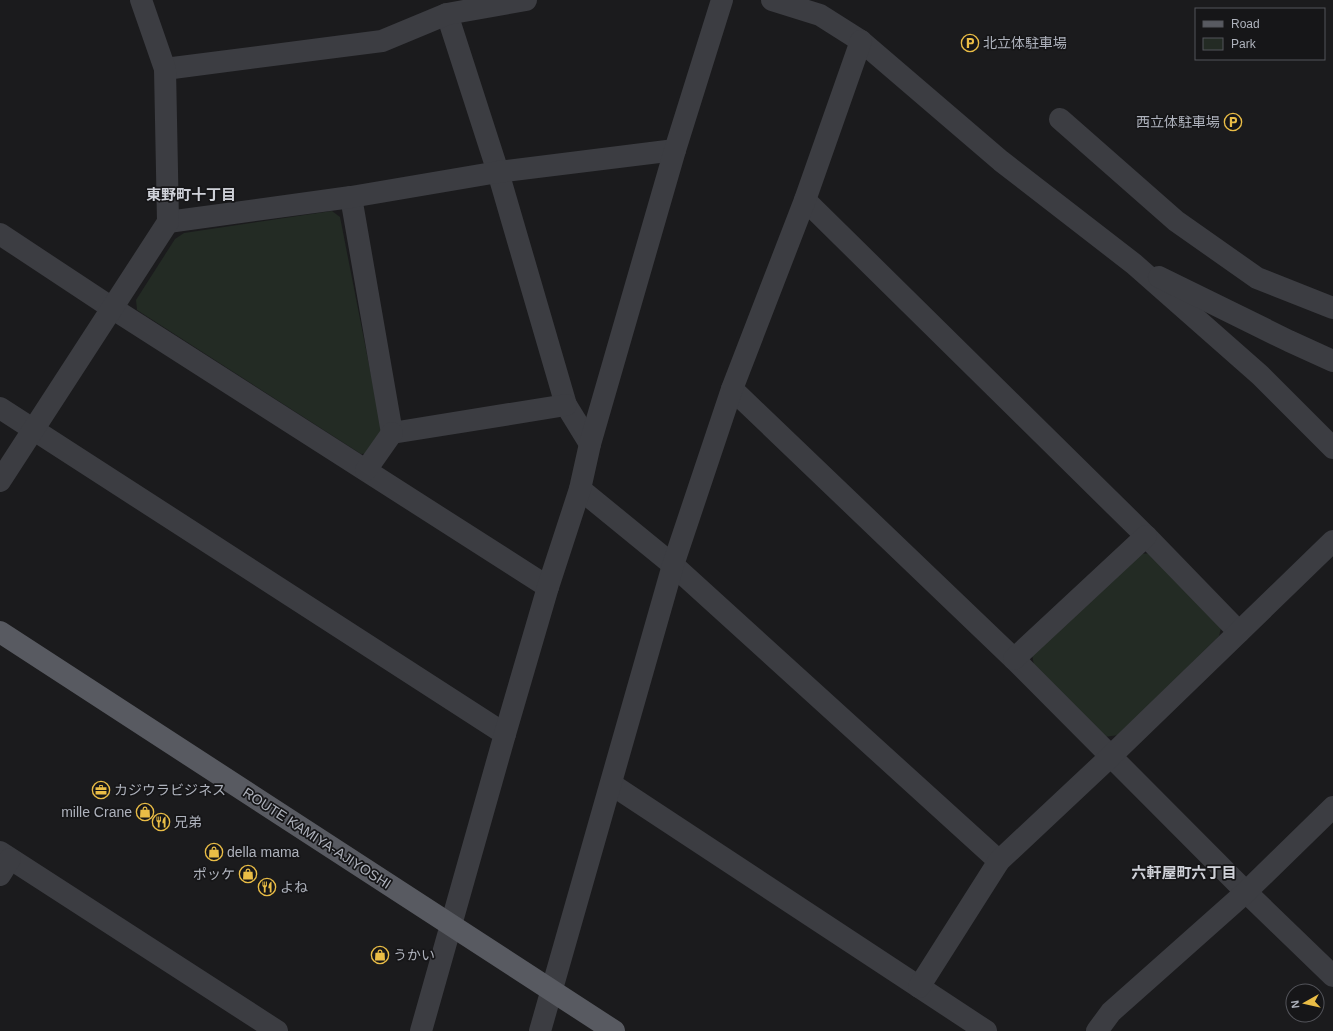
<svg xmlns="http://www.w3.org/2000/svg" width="1333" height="1031" font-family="Arial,'Noto Sans JP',sans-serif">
	<rect width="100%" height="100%" fill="#1b1b1d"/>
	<g fill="#232b24">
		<polygon points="332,211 340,217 383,436 371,453 361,454 137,310 136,300 175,239 184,233"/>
		<polygon points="1153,553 1222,624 1219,636 1119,735 1104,737 1034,666 1032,654 1139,554"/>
	</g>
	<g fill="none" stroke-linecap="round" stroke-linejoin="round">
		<g stroke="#3c3d42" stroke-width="22">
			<polyline points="772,0 820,15 861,41 1001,161 1134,264 1260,375 1333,448"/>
			<polyline points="447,14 498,172 566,405 590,444"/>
			<polyline points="165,69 382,41 447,14 526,0"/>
			<polyline points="1060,119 1176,221 1257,278 1333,308"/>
			<polyline points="351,197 392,433 566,405"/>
			<polyline points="805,200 1146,536 1239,632"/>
			<polyline points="168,222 351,197 498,172 675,150"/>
			<polyline points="0,234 112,308 548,587"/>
			<polyline points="1159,277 1289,341 1333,361"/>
			<polyline points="732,389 1014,659 1246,892 1333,976"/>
			<polyline points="0,408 505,734"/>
			<polyline points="366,470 392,433"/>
			<polyline points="0,481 168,222 165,69 141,0"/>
			<polyline points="580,489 673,565 999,861"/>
			<polyline points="1014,659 1146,536"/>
			<polyline points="611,784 986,1031"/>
			<polyline points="0,852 277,1031"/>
			<polyline points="0,875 10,859"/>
			<polyline points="919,987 999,861 1111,756 1333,541"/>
			<polyline points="421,1031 505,734 548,587 580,489 590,444 675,150 722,0"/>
			<polyline points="540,1031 673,565 732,389 805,200 861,41"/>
			<polyline points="1097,1031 1111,1012 1246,892 1333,807"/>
		</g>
		<polyline stroke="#585a61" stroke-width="22" points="0,632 614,1031"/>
	</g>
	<defs>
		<symbol id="parking-ring" viewBox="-11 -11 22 22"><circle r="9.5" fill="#161618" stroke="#eabd46" stroke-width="1.5"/><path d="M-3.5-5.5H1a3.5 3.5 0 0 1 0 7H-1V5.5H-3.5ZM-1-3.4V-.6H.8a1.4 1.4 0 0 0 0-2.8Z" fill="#eabd46"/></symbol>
		<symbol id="office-ring" viewBox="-11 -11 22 22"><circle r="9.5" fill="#161618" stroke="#eabd46" stroke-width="1.5"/><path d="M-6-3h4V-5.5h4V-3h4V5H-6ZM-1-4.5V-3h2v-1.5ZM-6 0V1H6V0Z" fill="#eabd46"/></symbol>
		<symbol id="shop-ring" viewBox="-11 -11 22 22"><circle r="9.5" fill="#161618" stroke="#eabd46" stroke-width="1.5"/><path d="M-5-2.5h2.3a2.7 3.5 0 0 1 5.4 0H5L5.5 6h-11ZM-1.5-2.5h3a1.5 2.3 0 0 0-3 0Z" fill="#eabd46"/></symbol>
		<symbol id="restaurant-ring" viewBox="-11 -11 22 22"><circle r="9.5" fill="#161618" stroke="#eabd46" stroke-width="1.5"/><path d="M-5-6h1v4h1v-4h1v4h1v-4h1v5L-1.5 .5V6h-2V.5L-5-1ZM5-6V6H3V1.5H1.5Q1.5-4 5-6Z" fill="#eabd46"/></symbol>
	</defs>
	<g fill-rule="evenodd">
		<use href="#parking-ring" x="960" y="33" width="20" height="20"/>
		<use href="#parking-ring" x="1223" y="112" width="20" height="20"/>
		<use href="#office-ring" x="91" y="780" width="20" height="20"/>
		<use href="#shop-ring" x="135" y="802" width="20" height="20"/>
		<use href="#restaurant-ring" x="151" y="812" width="20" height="20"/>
		<use href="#shop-ring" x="204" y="842" width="20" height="20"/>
		<use href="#shop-ring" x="238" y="864" width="20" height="20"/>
		<use href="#restaurant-ring" x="257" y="877" width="20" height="20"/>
		<use href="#shop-ring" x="370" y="945" width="20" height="20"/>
	</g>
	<g text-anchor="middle" stroke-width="3.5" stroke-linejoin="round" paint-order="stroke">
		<g font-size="14" fill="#aeb2bc" stroke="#161618" text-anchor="start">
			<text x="983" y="48">北立体駐車場</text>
			<text x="1220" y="127" text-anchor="end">西立体駐車場</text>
			<text x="114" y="795">カジウラビジネス</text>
			<text x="132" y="817" text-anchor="end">mille Crane</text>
			<text x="174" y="827">兄弟</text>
			<text x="227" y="857">della mama</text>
			<text x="235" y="879" text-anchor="end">ポッケ</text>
			<text x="280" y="892">よね</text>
			<text x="393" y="960">うかい</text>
		</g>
		<g font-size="14" fill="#aeb2bc" stroke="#161618">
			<text transform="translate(317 838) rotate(33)" y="5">ROUTE KAMIYA-AJIYOSHI</text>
		</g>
		<g font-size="15" font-weight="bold" fill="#cfd1d8" stroke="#161618">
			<text x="191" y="200">東野町十丁目</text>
			<text x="1184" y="878">六軒屋町六丁目</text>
		</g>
	</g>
	<rect x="1195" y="8" width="130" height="52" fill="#161618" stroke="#53545a"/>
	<rect x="1203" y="21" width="20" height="6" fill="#585a61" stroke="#53545a"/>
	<text x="1231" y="28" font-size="12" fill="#aeb2bc">Road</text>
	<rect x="1203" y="38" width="20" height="12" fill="#232b24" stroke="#53545a"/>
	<text x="1231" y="48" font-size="12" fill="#aeb2bc">Park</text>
	<g transform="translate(1305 1003) rotate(262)"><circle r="19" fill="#161618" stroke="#53545a"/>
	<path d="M0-3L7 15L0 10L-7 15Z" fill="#eabd46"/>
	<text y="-6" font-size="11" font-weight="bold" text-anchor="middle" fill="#aeb2bc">N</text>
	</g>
</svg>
